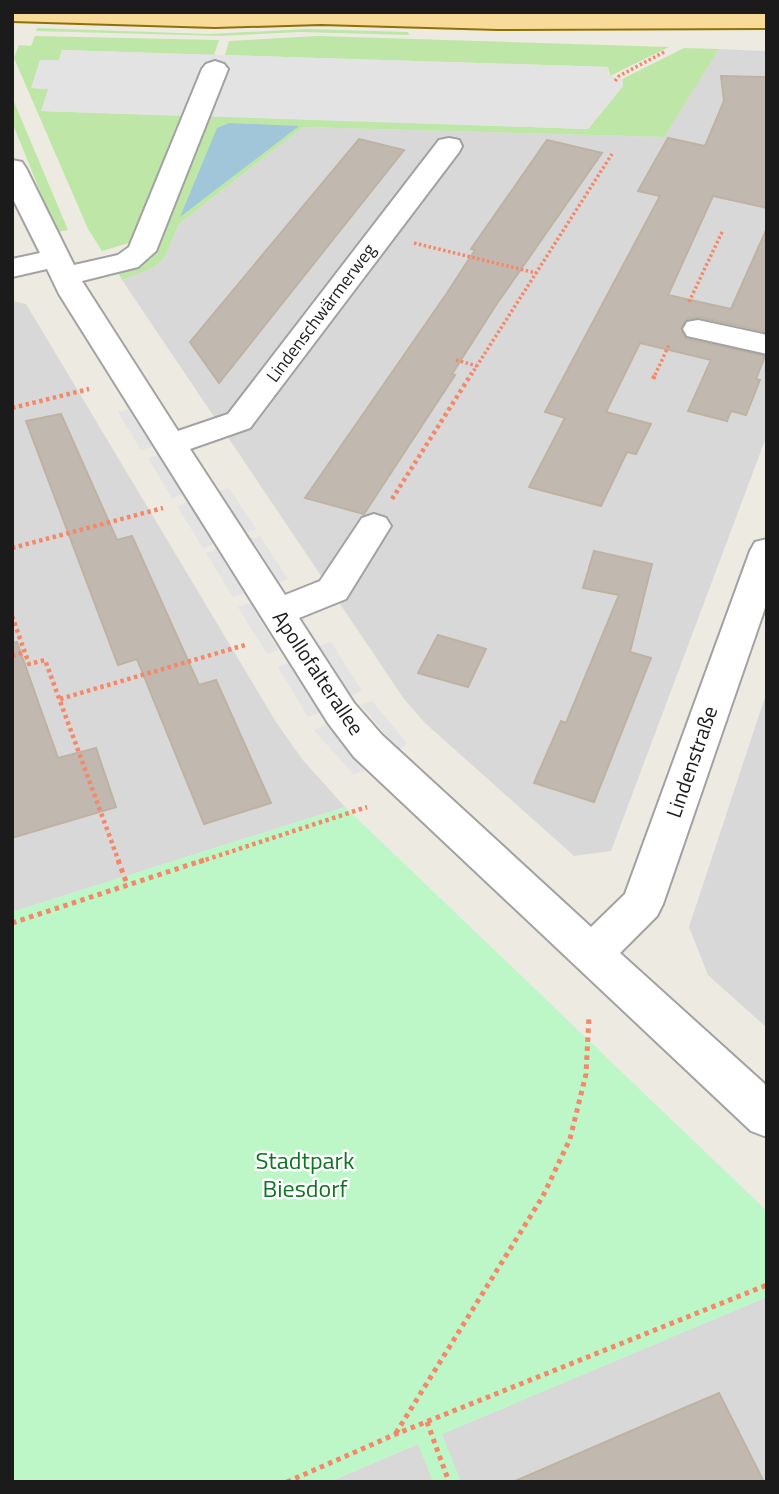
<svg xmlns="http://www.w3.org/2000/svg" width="779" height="1494" font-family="'Titillium Web',sans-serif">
	<rect width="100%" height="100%" fill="#edeae1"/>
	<g fill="#d9d8d8">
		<polygon points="719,49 767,51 767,435 611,851 574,856 425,723 404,699 122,280 153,268 165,257 179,224 303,127 663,137"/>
		<polygon points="12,301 26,304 276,722 302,759 345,807 12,912"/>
		<polygon points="767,691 767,1028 708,975 689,927"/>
		<polygon points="767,1297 767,1482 329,1482 418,1444"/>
	</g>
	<g fill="#bee7a7">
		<polygon points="37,28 208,34 308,29 408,32 409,35 300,32 221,36 36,31"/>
		<polygon points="35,36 219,40 214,55 62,50 59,61 32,88 49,89 42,111 187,116 132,242 102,251 88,229 14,58 19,45 31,46"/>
		<polygon points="318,36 669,47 610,76 608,67 225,55 229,41"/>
		<polygon points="684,48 719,49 664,137 303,127 179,224 165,257 153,268 122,280 118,273 151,259 210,116 588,129 623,86 622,79"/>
		<polygon points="12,97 68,230 57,232 55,228 12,122"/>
	</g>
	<polygon fill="#bdf7c8" points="345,807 767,1211 767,1297 442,1434 461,1482 433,1482 418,1444 329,1482 12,1482 12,912"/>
	<g fill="#e3e3e3">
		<polygon points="62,50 608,67 608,75 622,79 623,86 588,129 41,111 48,89 31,88 40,60 59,60"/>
		<polygon points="128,409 152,447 141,450 118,412"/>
		<polygon points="158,455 183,494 172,498 148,458"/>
		<polygon points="229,488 256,529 245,533 219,491"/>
		<polygon points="188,502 214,544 203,548 177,506"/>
		<polygon points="260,536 288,579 278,583 249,539"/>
		<polygon points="216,549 244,593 233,597 206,553"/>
		<polygon points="250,603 278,650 267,654 238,607"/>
		<polygon points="331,642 362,691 351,696 319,646"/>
		<polygon points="288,663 320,713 308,717 278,667"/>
		<polygon points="372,701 407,743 399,750 361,705"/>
		<polygon points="326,725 364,770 354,775 314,730"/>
	</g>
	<polygon fill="#a1c6da" points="229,123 299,126 180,217 217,128"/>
	<g fill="#c1b9b0" stroke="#beb2a3" stroke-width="2">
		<polygon points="721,76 767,77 767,208 713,196 668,295 731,309 767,228 767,332 699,317 687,319 681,328 686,339 765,356 756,379 760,380 746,415 731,411 727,421 688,411 711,360 640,343 606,412 651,424 636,454 627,452 601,506 529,487 565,418 545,412 660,196 638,191 668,138 705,146 724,101"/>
		<polygon points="359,139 404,150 219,383 190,342"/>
		<polygon points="547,140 602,153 496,305 452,374 455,375 364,514 305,498 447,293 475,250 471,249"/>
		<polygon points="61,414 117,540 132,536 199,685 216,680 271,803 204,824 137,659 118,665 26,421"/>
		<polygon points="594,551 652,564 630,652 651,658 594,802 534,783 561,721 566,723 619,595 583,588"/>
		<polygon points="438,635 486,649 468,687 418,673"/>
		<polygon points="17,642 58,758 96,748 116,807 12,838 12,643"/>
		<polygon points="719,1393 764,1482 513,1482 677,1411"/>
	</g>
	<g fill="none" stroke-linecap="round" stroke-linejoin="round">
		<defs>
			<g id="minor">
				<polygon points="215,61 224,64 228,69 156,251 138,267 82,281 178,431 228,414 439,140 449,138 459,140 462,146 459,152 250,428 190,449 285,595 320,581 362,518 374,514 386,518 391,526 346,599 299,618 354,703 382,735 591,927 625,894 750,551 755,542 767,539 767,602 663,904 657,916 620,953 767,1086 767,1137 751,1131 354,757 328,723 59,294 47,269 12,277 12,259 40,253 12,197 12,160 22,162 26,168 74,265 118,255 129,247 202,69 206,64"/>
				<polygon points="698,320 767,335 767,354 687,336 683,329 687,322"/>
			</g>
			<polygon id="major" points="12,12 767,14 767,28 498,29 321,24 215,27 12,21"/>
		</defs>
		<use href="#minor" stroke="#a2a2a2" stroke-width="4"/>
		<use href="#major" stroke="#8e7104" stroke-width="4"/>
		<g stroke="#f68768" stroke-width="3.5" stroke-dasharray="2.5 2.5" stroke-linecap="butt">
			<polyline points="615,81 619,76 666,51"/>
			<polyline points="414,243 536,273"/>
			<polyline points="689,302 723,230"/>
			<polyline points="456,360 477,366"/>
			<polyline points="471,375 612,154"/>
			<polyline points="655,375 669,345"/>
		</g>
		<g stroke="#f68768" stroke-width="4.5" stroke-dasharray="3.5 3.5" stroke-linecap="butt">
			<polyline points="653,379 656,373"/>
			<polyline points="12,408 89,389"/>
			<polyline points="392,499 472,373"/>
			<polyline points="12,548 163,508"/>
			<polyline points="12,616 29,664 45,660 119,862"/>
			<polyline points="12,656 25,652"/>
			<polyline points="60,699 245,645"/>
			<polyline points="199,862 367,807"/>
		</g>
		<g stroke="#f68768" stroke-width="5" stroke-dasharray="4.5 4.5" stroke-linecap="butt">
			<polyline points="118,860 127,884"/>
			<polyline points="12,923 204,860"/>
			<polyline points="427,1422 449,1482"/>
			<polyline points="396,1433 543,1196 570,1139 586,1074 589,1016"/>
			<polyline points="287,1482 396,1434 767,1285"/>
		</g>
		<use href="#minor" fill="#fff" fill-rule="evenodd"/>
		<use href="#major" fill="#f9db99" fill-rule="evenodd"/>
	</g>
	<g text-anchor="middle" stroke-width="5" stroke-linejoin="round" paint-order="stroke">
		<g font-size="18" fill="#1b1b1b" stroke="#fff">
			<text transform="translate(321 313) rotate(-53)" y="6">Lindenschwärmerweg</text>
		</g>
		<g font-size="21" fill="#1b1b1b" stroke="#fff">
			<text transform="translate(318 673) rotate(56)" y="7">Apollofalterallee</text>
			<text transform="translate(692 762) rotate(-71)" y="7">Lindenstraße</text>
		</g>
		<g font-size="24" fill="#0e7522" stroke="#fff">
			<text x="305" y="1169">Stadtpark<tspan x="305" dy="28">Biesdorf</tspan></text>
		</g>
	</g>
	<rect width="779" height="1494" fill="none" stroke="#1b1b1b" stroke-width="28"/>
</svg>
